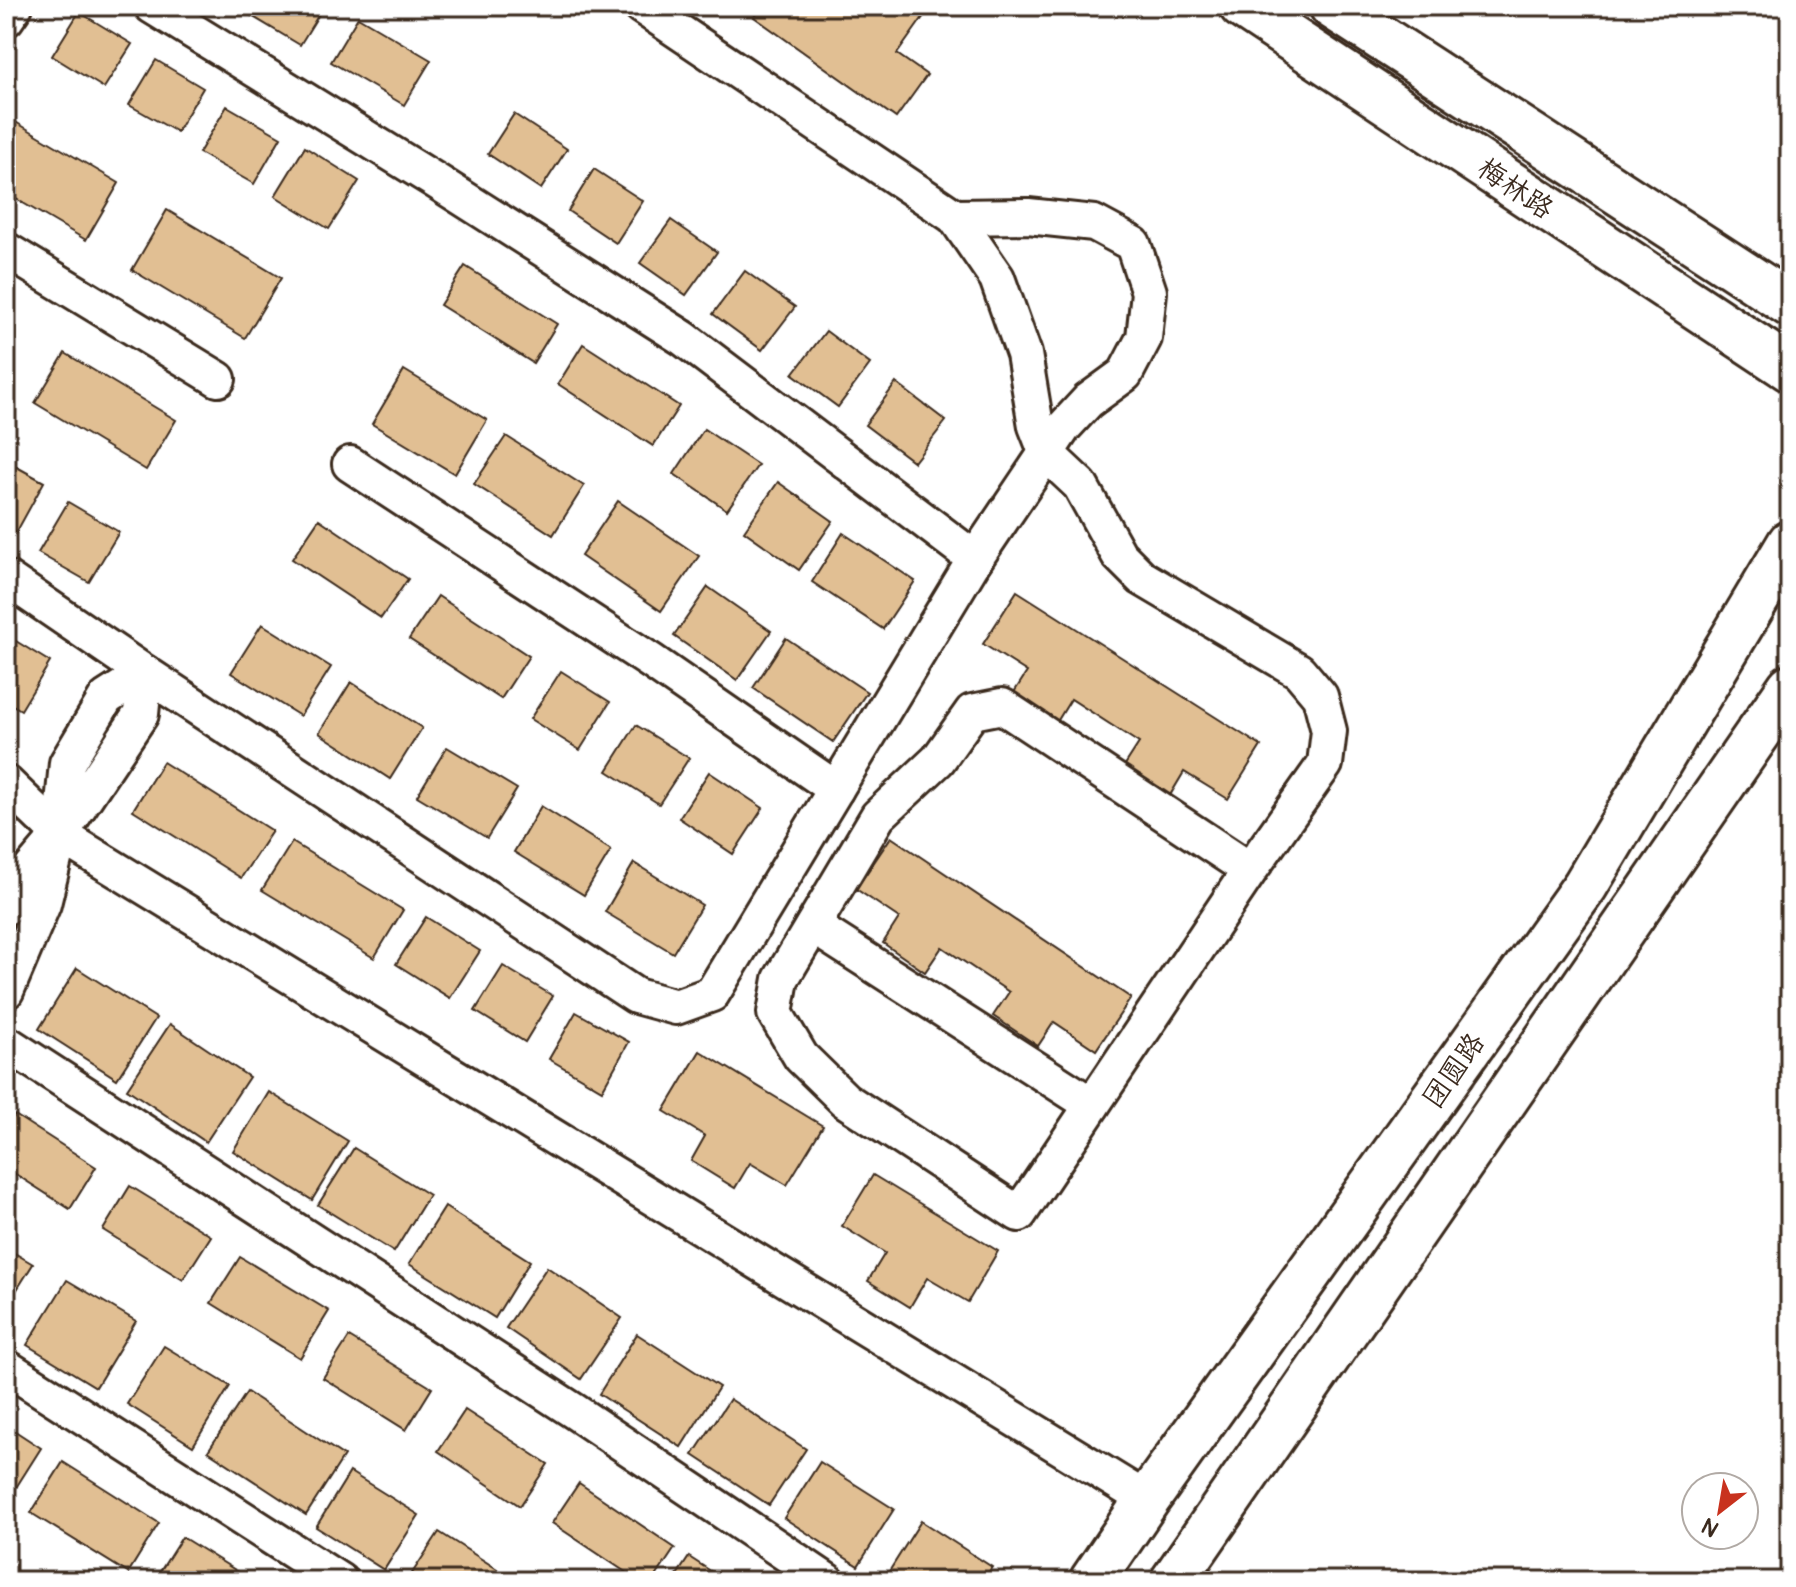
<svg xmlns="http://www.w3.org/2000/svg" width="1796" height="1587" font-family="Pangolin,'LXGW WenKai TC',sans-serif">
	<rect width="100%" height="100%" fill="#fff"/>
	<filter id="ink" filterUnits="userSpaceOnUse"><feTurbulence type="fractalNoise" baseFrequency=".0125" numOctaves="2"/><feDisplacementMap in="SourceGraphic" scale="16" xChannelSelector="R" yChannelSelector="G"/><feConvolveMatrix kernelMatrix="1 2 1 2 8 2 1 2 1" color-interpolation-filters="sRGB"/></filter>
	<g filter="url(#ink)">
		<g fill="#e1bf93" stroke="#3b2a1e" stroke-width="2">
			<polygon points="235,6 324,6 300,45"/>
			<polygon points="762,6 931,6 897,54 927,75 896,118 754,17"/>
			<polygon points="79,12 132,44 104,88 52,56"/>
			<polygon points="358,17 431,60 404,105 331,62"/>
			<polygon points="156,60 203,88 177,132 129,105"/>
			<polygon points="227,106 281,137 254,184 199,153"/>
			<polygon points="514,114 567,149 541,189 488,154"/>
			<polygon points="7,117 119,183 86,240 6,193"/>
			<polygon points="305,147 359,181 329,229 275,196"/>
			<polygon points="594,169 643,201 616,243 568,211"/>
			<polygon points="167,210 281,278 245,338 132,270"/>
			<polygon points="671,220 717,252 686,295 640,263"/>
			<polygon points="465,266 557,324 533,363 440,305"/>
			<polygon points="745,271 795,307 762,350 713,314"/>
			<polygon points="826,331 870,364 838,407 793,374"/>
			<polygon points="583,344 679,406 653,446 558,384"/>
			<polygon points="65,353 176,420 146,470 35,403"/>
			<polygon points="404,370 487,420 455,474 372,424"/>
			<polygon points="896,383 946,421 914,462 865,425"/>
			<polygon points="704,429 758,465 727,510 674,474"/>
			<polygon points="506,436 584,486 553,535 474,484"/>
			<polygon points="6,461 44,482 16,533 6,528"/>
			<polygon points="778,482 833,521 799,570 744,531"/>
			<polygon points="618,501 699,556 661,611 581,556"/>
			<polygon points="68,502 119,532 89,582 38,553"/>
			<polygon points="319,519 408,579 381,618 292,559"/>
			<polygon points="843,533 915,581 883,629 812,582"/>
			<polygon points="708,587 771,631 737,680 674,636"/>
			<polygon points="1017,591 1261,746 1228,799 1184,772 1169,797 1123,768 1139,743 1071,699 1055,725 1011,697 1027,672 983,644"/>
			<polygon points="438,596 529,656 501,699 409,639"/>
			<polygon points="262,624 331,667 300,716 231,673"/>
			<polygon points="6,635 50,662 21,710 6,701"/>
			<polygon points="786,638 867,692 833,742 753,688"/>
			<polygon points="561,671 610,702 580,750 530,719"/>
			<polygon points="351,682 422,728 390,779 319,733"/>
			<polygon points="636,725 689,758 659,804 607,771"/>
			<polygon points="447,747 517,789 487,838 417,796"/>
			<polygon points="163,762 272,831 241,878 133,810"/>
			<polygon points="709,772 763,808 733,854 679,818"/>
			<polygon points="541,806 611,850 584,895 514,852"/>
			<polygon points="891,837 1131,998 1096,1050 1054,1022 1038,1046 993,1016 1009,992 942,947 925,972 883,943 899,918 856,889"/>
			<polygon points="292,842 403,910 374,958 262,890"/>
			<polygon points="634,863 702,905 673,953 605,912"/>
			<polygon points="426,917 480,951 450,998 396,964"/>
			<polygon points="503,966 553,996 525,1042 475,1011"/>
			<polygon points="77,968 156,1018 117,1079 39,1029"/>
			<polygon points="576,1012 629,1042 602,1090 549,1059"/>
			<polygon points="170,1024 249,1077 206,1142 127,1089"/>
			<polygon points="700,1051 823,1126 787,1185 750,1163 735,1188 691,1161 705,1136 664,1111"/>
			<polygon points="269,1092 348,1141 312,1200 233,1151"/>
			<polygon points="15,1115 96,1167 70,1209 6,1168 6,1129"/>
			<polygon points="354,1148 429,1195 394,1252 318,1205"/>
			<polygon points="873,1175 998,1251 968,1302 927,1278 910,1307 868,1281 885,1253 842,1226"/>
			<polygon points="130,1186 211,1236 183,1280 103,1230"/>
			<polygon points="445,1207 530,1261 495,1318 409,1264"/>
			<polygon points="6,1248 33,1264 6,1307"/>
			<polygon points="240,1257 329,1311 300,1358 211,1303"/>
			<polygon points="547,1267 622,1318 581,1379 506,1328"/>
			<polygon points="67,1280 136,1321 96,1387 27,1345"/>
			<polygon points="637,1334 719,1387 681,1447 599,1394"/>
			<polygon points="349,1337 432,1388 406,1430 323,1378"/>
			<polygon points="164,1346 230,1386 193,1446 127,1404"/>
			<polygon points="247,1392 344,1456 306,1515 208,1451"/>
			<polygon points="730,1399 806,1449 769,1505 693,1455"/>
			<polygon points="465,1410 548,1464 520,1506 438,1451"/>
			<polygon points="6,1425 41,1448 10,1497 6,1495"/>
			<polygon points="63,1462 159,1523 128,1573 31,1513"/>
			<polygon points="820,1462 894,1509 858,1566 784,1518"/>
			<polygon points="350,1472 419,1515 384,1570 316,1527"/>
			<polygon points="579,1483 675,1548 653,1581 639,1581 552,1523"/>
			<polygon points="921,1521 992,1567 983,1581 883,1581"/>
			<polygon points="439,1532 516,1581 407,1581"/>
			<polygon points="182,1537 253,1581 154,1581"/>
			<polygon points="689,1557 726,1581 673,1581"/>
		</g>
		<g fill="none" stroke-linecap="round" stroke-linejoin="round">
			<defs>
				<g id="street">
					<polyline points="152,6 436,181 683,338 975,559"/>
					<polyline points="6,19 15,6"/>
					<polyline points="955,217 997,278 1024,354 1036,426 1047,454 1080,485 1119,555 1142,578 1299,671 1320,696 1329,731 1325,764 1250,870 1019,1214 845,1100 801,1057 775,1013 781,979 878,816 938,760 972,712 1002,706 1250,870"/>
					<polyline points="6,250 218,379"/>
					<polyline points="350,464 651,661 836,789"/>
					<polyline points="6,578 145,673 636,996 676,1007 712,994 975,559 1063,428 1088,401 1125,374 1144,338 1149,292 1133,244 1094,223 1028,216 955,217 641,6"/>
					<polyline points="6,783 60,835 1147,1500"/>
					<polyline points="6,907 16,887 60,835 141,714 145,673 106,698 67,763 60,835 43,904 6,991"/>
					<polyline points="813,926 1092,1105"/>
					<polyline points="6,1043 574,1411 827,1581"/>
					<polyline points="6,1367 340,1581"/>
				</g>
				<g id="secondary">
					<polyline points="1242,6 1790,369"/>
					<polyline points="1332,6 1790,304"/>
					<polyline points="1092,1581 1147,1500 1585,886 1790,543"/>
					<polyline points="1173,1581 1790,687"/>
				</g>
			</defs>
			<use href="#street" stroke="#3b2a1e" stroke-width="40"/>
			<use href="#secondary" stroke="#3b2a1e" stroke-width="50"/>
			<use href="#street" stroke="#fff" stroke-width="34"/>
			<use href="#secondary" stroke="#fff" stroke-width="44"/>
		</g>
	</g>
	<g text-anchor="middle" stroke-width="6" stroke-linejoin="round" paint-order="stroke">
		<g font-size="28" fill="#3b2a1e" stroke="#fff">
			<text transform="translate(1516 188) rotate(34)" y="10">梅林路</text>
			<text transform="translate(1453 1070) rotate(-55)" y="10">团圆路</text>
		</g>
	</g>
	<rect width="1796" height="1587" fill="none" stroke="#fff" stroke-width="32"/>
	<rect x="16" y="16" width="1764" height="1555" fill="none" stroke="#3b2a1e" stroke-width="3" filter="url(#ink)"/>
	<g transform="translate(1720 1511) rotate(211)"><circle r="38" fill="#ffffff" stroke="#b1aaa5" stroke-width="2"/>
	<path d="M0-6L14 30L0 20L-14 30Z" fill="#c8321e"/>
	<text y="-12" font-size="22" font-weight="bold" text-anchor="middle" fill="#3b2a1e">N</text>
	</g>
</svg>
